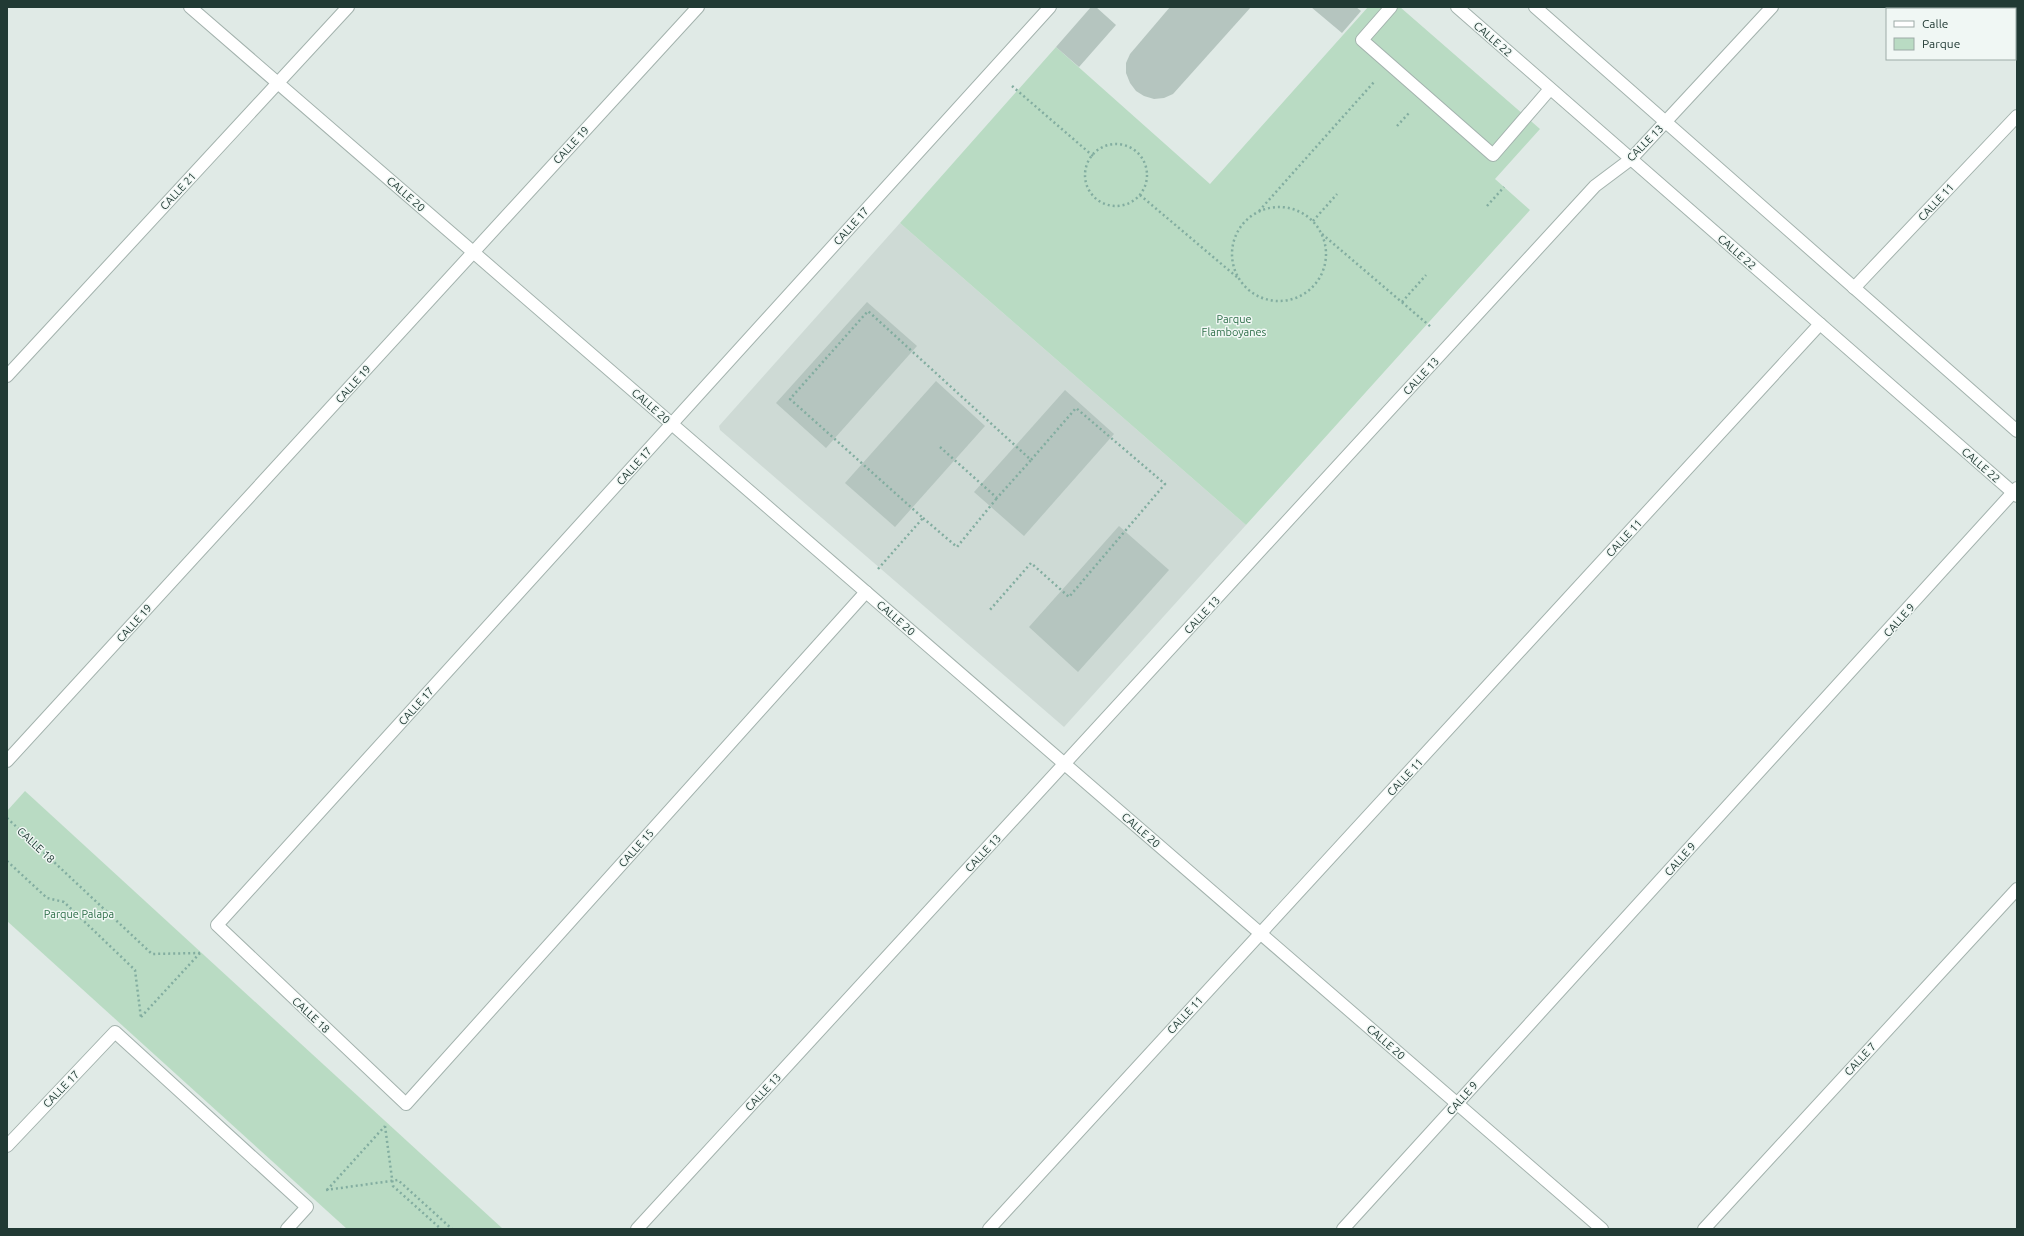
<svg xmlns="http://www.w3.org/2000/svg" width="2024" height="1236" font-family="Ubuntu,sans-serif">
	<rect width="100%" height="100%" fill="#e0eae6"/>
	<polygon fill="#cedad5" points="900,223 1246,525 1064,727 720,430 719,426"/>
	<g fill="#b9dbc3">
		<polygon points="1368,7 1400,7 1540,129 1495,179 1530,210 1246,525 900,223 1056,47 1210,184"/>
		<polygon points="25,791 503,1229 347,1229 7,921 7,811"/>
	</g>
	<g fill="#b5c5bf">
		<polygon points="1091,7 1096,7 1116,25 1079,67 1056,47"/>
		<polygon points="1170,7 1251,7 1173,94 1164,98 1154,99 1144,96 1136,91 1130,83 1126,73 1126,63 1130,54"/>
		<polygon points="1311,7 1356,7 1361,11 1342,33"/>
		<polygon points="867,302 917,346 826,448 776,403"/>
		<polygon points="936,381 985,426 895,527 845,483"/>
		<polygon points="1065,390 1114,434 1024,536 974,492"/>
		<polygon points="1119,526 1169,570 1078,672 1029,627"/>
	</g>
	<g fill="none" stroke-linecap="round" stroke-linejoin="round">
		<defs>
			<g id="minor">
				<polyline points="190,7 1602,1229"/>
				<polyline points="1391,7 1362,40 1493,155 1550,89"/>
				<polyline points="1457,7 2017,496"/>
				<polyline points="1535,7 2017,431"/>
				<polyline points="1854,288 2017,116"/>
				<polyline points="7,376 348,7"/>
				<polyline points="866,592 406,1104 217,925 1050,7"/>
				<polyline points="7,761 698,7"/>
				<polyline points="7,1146 115,1032 307,1207 287,1229"/>
				<polyline points="637,1229 1595,186 1631,159 1772,7"/>
				<polyline points="989,1229 1820,324"/>
				<polyline points="1343,1229 2017,488"/>
				<polyline points="1704,1229 2017,889"/>
			</g>
		</defs>
		<use href="#minor" stroke="#a3b2ad" stroke-width="14"/>
		<g stroke="#82ada0" stroke-width="2.5" stroke-dasharray="2 3" stroke-linecap="butt">
			<polyline points="1012,86 1093,156"/>
			<polyline points="1397,126 1409,113"/>
			<circle cx="1116" cy="175" r="31"/>
			<polyline points="1140,195 1238,278"/>
			<polyline points="1487,206 1504,187"/>
			<circle cx="1279" cy="254" r="47"/>
			<polyline points="1259,211 1374,82"/>
			<polyline points="1313,221 1337,194"/>
			<polyline points="1322,234 1431,327"/>
			<polyline points="1402,302 1426,275"/>
			<polyline points="940,447 997,498 1031,460"/>
			<polyline points="923,518 957,547 997,498"/>
			<polyline points="878,569 923,518 790,399 868,311 1031,460 1076,408 1165,484 1069,597 1031,563 989,611"/>
			<polyline points="7,818 152,954 200,953"/>
			<polyline points="7,861 47,898 64,902 135,970 141,1018"/>
			<polyline points="141,1017 200,953"/>
			<polyline points="385,1126 393,1186 441,1229"/>
			<polyline points="326,1190 398,1180 452,1229"/>
			<polyline points="327,1190 385,1126"/>
		</g>
		<use href="#minor" stroke="#fff" stroke-width="12"/>
	</g>
	<g text-anchor="middle" stroke-width="3" stroke-linejoin="round" paint-order="stroke">
		<g font-size="11" fill="#213a34" stroke="#f0f7f4">
			<text transform="translate(1493 39) rotate(41)" y="4">CALLE 22</text>
			<text transform="translate(1645 143) rotate(-45)" y="4">CALLE 13</text>
			<text transform="translate(571 145) rotate(-47)" y="4">CALLE 19</text>
			<text transform="translate(178 191) rotate(-47)" y="4">CALLE 21</text>
			<text transform="translate(406 194) rotate(41)" y="4">CALLE 20</text>
			<text transform="translate(1936 202) rotate(-47)" y="4">CALLE 11</text>
			<text transform="translate(851 226) rotate(-48)" y="4">CALLE 17</text>
			<text transform="translate(1737 252) rotate(41)" y="4">CALLE 22</text>
			<text transform="translate(1421 376) rotate(-47)" y="4">CALLE 13</text>
			<text transform="translate(353 384) rotate(-48)" y="4">CALLE 19</text>
			<text transform="translate(651 406) rotate(41)" y="4">CALLE 20</text>
			<text transform="translate(1981 465) rotate(41)" y="4">CALLE 22</text>
			<text transform="translate(634 466) rotate(-48)" y="4">CALLE 17</text>
			<text transform="translate(1624 538) rotate(-47)" y="4">CALLE 11</text>
			<text transform="translate(1202 615) rotate(-47)" y="4">CALLE 13</text>
			<text transform="translate(896 618) rotate(41)" y="4">CALLE 20</text>
			<text transform="translate(1899 620) rotate(-48)" y="4">CALLE 9</text>
			<text transform="translate(134 623) rotate(-48)" y="4">CALLE 19</text>
			<text transform="translate(416 706) rotate(-48)" y="4">CALLE 17</text>
			<text transform="translate(1405 777) rotate(-47)" y="4">CALLE 11</text>
			<text transform="translate(1141 830) rotate(41)" y="4">CALLE 20</text>
			<text transform="translate(36 845) rotate(43)" y="4">CALLE 18</text>
			<text transform="translate(636 848) rotate(-48)" y="4">CALLE 15</text>
			<text transform="translate(983 853) rotate(-47)" y="4">CALLE 13</text>
			<text transform="translate(1680 859) rotate(-48)" y="4">CALLE 9</text>
			<text transform="translate(311 1015) rotate(43)" y="4">CALLE 18</text>
			<text transform="translate(1185 1015) rotate(-47)" y="4">CALLE 11</text>
			<text transform="translate(1386 1042) rotate(41)" y="4">CALLE 20</text>
			<text transform="translate(1860 1059) rotate(-47)" y="4">CALLE 7</text>
			<text transform="translate(61 1089) rotate(-46)" y="4">CALLE 17</text>
			<text transform="translate(763 1092) rotate(-47)" y="4">CALLE 13</text>
			<text transform="translate(1462 1098) rotate(-48)" y="4">CALLE 9</text>
		</g>
		<g font-size="11" fill="#2e6f49" stroke="#f0f7f4">
			<text x="1234" y="323">Parque<tspan x="1234" dy="13">Flamboyanes</tspan></text>
			<text x="79" y="918">Parque Palapa</text>
		</g>
	</g>
	<rect width="2024" height="1236" fill="none" stroke="#213a34" stroke-width="16"/>
	<rect x="1886" y="8" width="130" height="52" fill="#f0f7f4" stroke="#9daba7"/>
	<rect x="1894" y="21" width="20" height="6" fill="#ffffff" stroke="#9daba7"/>
	<text x="1922" y="28" font-size="12" fill="#213a34">Calle</text>
	<rect x="1894" y="38" width="20" height="12" fill="#b9dbc3" stroke="#9daba7"/>
	<text x="1922" y="48" font-size="12" fill="#213a34">Parque</text>
</svg>
